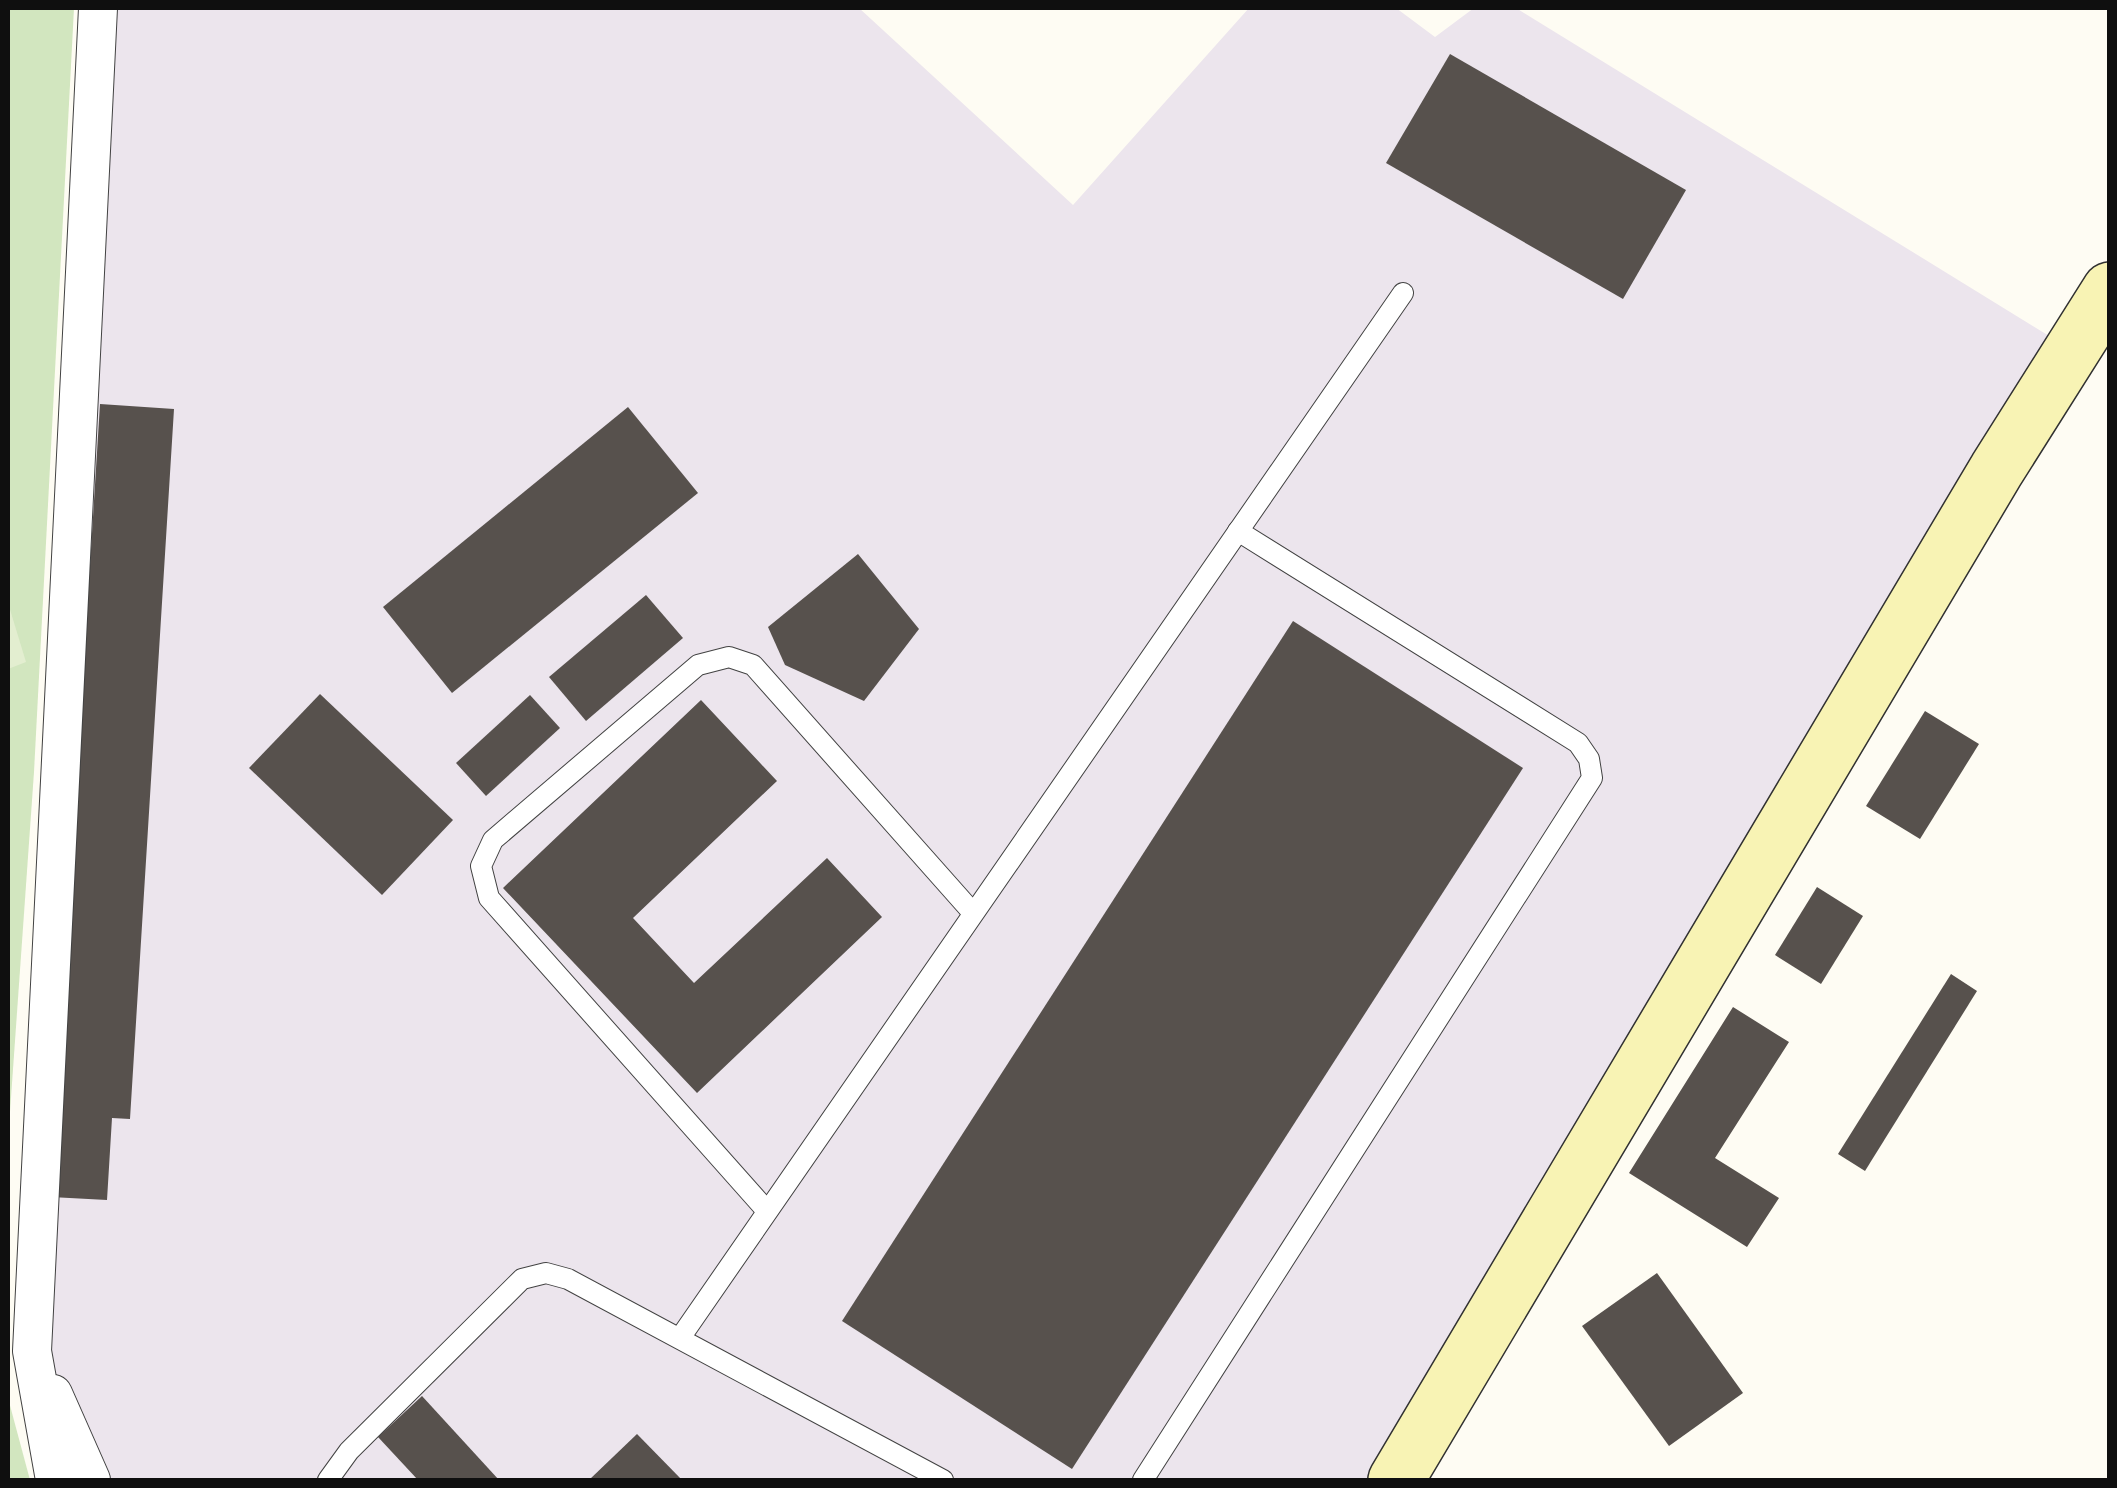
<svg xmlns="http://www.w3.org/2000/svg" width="2117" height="1488" font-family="'Crimson Pro',serif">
	<rect width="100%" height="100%" fill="#fefcf3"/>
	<polygon fill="#ece5ed" points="98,8 859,8 1073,205 1249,8 1396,8 1435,37 1474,8 1516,8 2072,350 1396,1480 90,1480 32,1351"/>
	<g fill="#d2e6bf">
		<polygon points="8,8 74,8 34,772 8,1140"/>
		<polygon points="8,1398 30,1480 8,1480"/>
	</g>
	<polygon fill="#e3eed0" points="8,603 26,662 8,669"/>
	<g fill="#57514d">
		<polygon points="1450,54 1686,190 1623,299 1386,163"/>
		<polygon points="100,404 174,409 130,1119 112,1118 107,1200 51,1197"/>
		<polygon points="628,407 698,493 452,693 383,607"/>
		<polygon points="858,554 919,629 864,701 785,665 768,627"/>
		<polygon points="646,595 683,638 586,721 549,677"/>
		<polygon points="1293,621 1523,768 1072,1469 842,1321"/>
		<polygon points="320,694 453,820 382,895 249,768"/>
		<polygon points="530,695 560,728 486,796 456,763"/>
		<polygon points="701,700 777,781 633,918 694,983 827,858 882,917 697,1093 503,888"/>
		<polygon points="1925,711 1979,744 1920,839 1866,806"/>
		<polygon points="1817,887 1863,916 1821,984 1775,955"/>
		<polygon points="1951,974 1977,991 1865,1171 1838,1154"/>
		<polygon points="1733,1007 1789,1042 1715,1158 1779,1198 1747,1247 1629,1173"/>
		<polygon points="1657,1273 1743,1393 1669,1446 1582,1326"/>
		<polygon points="422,1396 499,1480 418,1480 378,1437"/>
		<polygon points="637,1434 682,1480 589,1480"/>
	</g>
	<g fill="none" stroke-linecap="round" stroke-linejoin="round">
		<defs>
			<g id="lane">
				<polyline points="767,1211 489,898 481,866 493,840 698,665 729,657 753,665 973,913"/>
				<polyline points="680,1338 1403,293"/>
				<polyline points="328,1480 349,1451 522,1279 546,1273 568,1279 943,1480"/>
				<polyline points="1143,1480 1592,778 1589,759 1578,743 1238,531"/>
			</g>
			<g id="street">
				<polyline points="53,1394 91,1480"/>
				<polyline points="55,1480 32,1351 98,8"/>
			</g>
			<polyline id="secondary" points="1396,1480 1997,469 2110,290"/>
		</defs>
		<use href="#lane" stroke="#424242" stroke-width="22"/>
		<use href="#street" stroke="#424242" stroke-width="40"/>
		<use href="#secondary" stroke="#313131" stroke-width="58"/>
		<use href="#lane" stroke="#fff" stroke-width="20"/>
		<use href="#street" stroke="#fff" stroke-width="38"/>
		<use href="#secondary" stroke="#f8f3b4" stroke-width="55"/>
	</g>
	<rect width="2117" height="1488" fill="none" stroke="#0f0f0f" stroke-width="20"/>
</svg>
